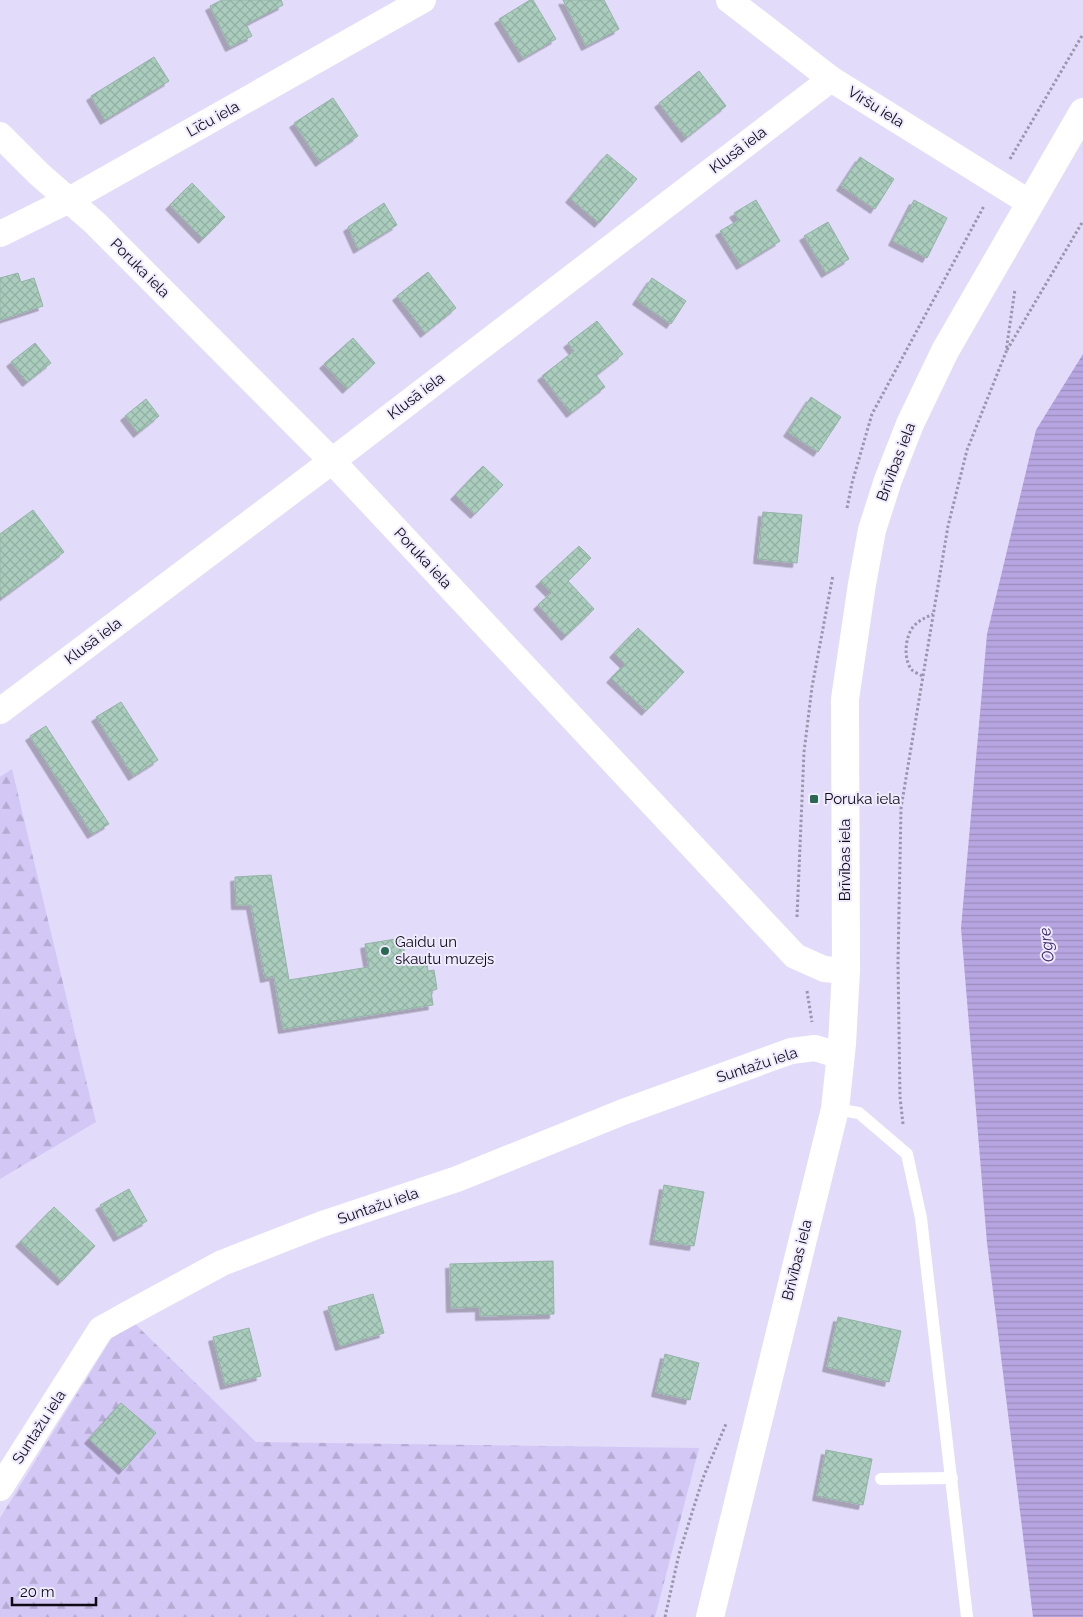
<svg xmlns="http://www.w3.org/2000/svg" width="1083" height="1617" font-family="Raleway,sans-serif">
	<defs>
		<pattern id="forest-firs" width="22" height="20" patternUnits="userSpaceOnUse" patternTransform="scale(1.25)"><rect width="22" height="20" fill="#d3c7f6"/><path d="M5 1l3.5 6h-7zM16 11l3.5 6h-7z" fill="#b4aad2"/></pattern>
		<pattern id="water-rules" width="6" height="5" patternUnits="userSpaceOnUse" patternTransform="scale(1.25)"><rect width="6" height="5" fill="#b6a5e0"/><path d="M0 2.5h6" fill="none" stroke="#9b8dbf"/></pattern>
		<pattern id="building-cross-hatch" width="8" height="8" patternUnits="userSpaceOnUse" patternTransform="scale(1.25)"><rect width="8" height="8" fill="#aacdbe"/><path d="M0 0l8 8M0 8l8-8" fill="none" stroke="#91afa2"/></pattern>
		<filter id="shadow"><feDropShadow dx="-4.5" dy="4.5" stdDeviation="0" flood-color="#0004"/></filter>
	</defs>
	<rect width="100%" height="100%" fill="#e3dbfa"/>
	<g fill="url(#forest-firs)">
		<polygon points="12,769 96,1122 0,1179 0,777"/>
		<polygon points="126,1315 256,1442 699,1448 655,1617 0,1617 0,1518"/>
	</g>
	<polygon fill="url(#water-rules)" points="1083,354 1083,1617 1033,1617 987,1243 961,928 987,634 1036,430"/>
	<g fill="url(#building-cross-hatch)" stroke="#93b4a6" filter="url(#shadow)">
		<polygon points="222,0 281,0 283,5 246,24 252,36 230,47 210,6"/>
		<polygon points="530,0 533,0 556,39 523,58 499,19"/>
		<polygon points="563,0 604,0 619,29 586,46"/>
		<polygon points="154,57 169,81 105,120 91,96"/>
		<polygon points="699,71 726,106 686,138 659,103"/>
		<polygon points="333,98 358,136 320,162 294,123"/>
		<polygon points="607,154 637,179 599,223 570,198"/>
		<polygon points="860,157 894,179 875,209 841,186"/>
		<polygon points="192,183 225,217 203,239 170,205"/>
		<polygon points="756,200 780,241 741,265 720,231 739,220 734,213"/>
		<polygon points="914,200 947,218 927,258 893,241"/>
		<polygon points="384,203 397,225 358,249 348,227"/>
		<polygon points="828,222 849,259 826,273 804,236"/>
		<polygon points="428,272 456,308 425,333 397,296"/>
		<polygon points="18,273 21,282 34,278 43,306 0,320 0,278"/>
		<polygon points="652,278 686,301 671,324 637,300"/>
		<polygon points="597,321 623,354 596,375 605,387 571,413 542,376 574,351 568,343"/>
		<polygon points="353,338 375,363 347,389 324,364"/>
		<polygon points="35,343 51,363 27,382 11,362"/>
		<polygon points="811,397 841,417 818,452 788,432"/>
		<polygon points="146,399 159,416 138,433 125,416"/>
		<polygon points="483,466 503,485 475,514 455,495"/>
		<polygon points="33,510 64,552 2,598 0,595 0,534"/>
		<polygon points="763,512 802,515 797,563 758,559"/>
		<polygon points="579,546 591,558 568,581 594,609 566,636 538,605 551,593 540,582"/>
		<polygon points="638,628 684,672 646,711 611,678 625,664 614,653"/>
		<polygon points="121,702 158,760 133,776 96,717"/>
		<polygon points="46,726 109,824 92,834 30,736"/>
		<polygon points="271,875 289,980 369,967 365,944 402,938 406,960 426,957 428,971 434,970 437,989 431,991 433,1005 283,1029 274,976 265,978 251,905 236,905 235,877"/>
		<polygon points="664,1185 704,1192 694,1246 654,1240"/>
		<polygon points="129,1189 147,1221 118,1237 100,1205"/>
		<polygon points="54,1207 95,1246 62,1281 20,1242"/>
		<polygon points="553,1261 554,1314 480,1316 480,1307 451,1308 450,1264"/>
		<polygon points="373,1294 384,1333 340,1346 328,1307"/>
		<polygon points="838,1317 901,1331 889,1382 827,1367"/>
		<polygon points="249,1328 261,1376 225,1385 213,1337"/>
		<polygon points="665,1354 699,1363 690,1400 656,1392"/>
		<polygon points="121,1403 156,1433 123,1470 89,1439"/>
		<polygon points="826,1450 872,1459 863,1505 817,1496"/>
	</g>
	<g fill="none" stroke-linecap="round" stroke-linejoin="round">
		<g stroke="#9b95ad" stroke-width="3" stroke-dasharray="2.5 2.5" stroke-linecap="butt">
			<polyline points="1010,159 1083,34"/>
			<polyline points="1007,350 1083,221"/>
			<polyline points="847,508 852,483 872,414 984,206"/>
			<path d="M922 676C919 674 914 672 912 670 903 660 905 637 913 627 919 620 925 618 933 614"/>
			<polyline points="797,917 804,752 812,687 833,575"/>
			<polyline points="807,991 812,1022"/>
			<polyline points="903,1124 900,1097 898,963 901,808 948,526 967,450 1006,352 1015,289"/>
			<polyline points="665,1617 679,1554 703,1478 726,1424"/>
		</g>
		<g stroke="#fff" stroke-width="12">
			<polyline points="835,1109 859,1113 907,1154 921,1218 967,1617"/>
			<polyline points="881,1479 952,1478"/>
		</g>
		<g stroke="#fff" stroke-width="26">
			<polyline points="729,0 831,79 1030,203"/>
			<polyline points="0,135 39,174 95,223 332,461 795,956 824,969 846,971"/>
			<polyline points="0,234 69,200 423,0"/>
			<polyline points="0,711 332,461 831,79"/>
			<polyline points="0,1488 101,1329 126,1315 222,1263 322,1224 457,1179 623,1112 791,1051 815,1048 841,1056"/>
		</g>
		<polyline stroke="#fff" stroke-width="28" points="710,1617 835,1109 842,1044 846,971 845,699 862,584 872,530 888,480 910,424 945,351 1083,112"/>
	</g>
	<g fill="#2b6853" stroke="#efeafd" stroke-width="2">
		<rect x="809" y="794" width="10" height="10" rx="2.5"/>
		<circle cx="385" cy="951" r="5"/>
	</g>
	<g text-anchor="middle" stroke-width="4" stroke-linejoin="round" paint-order="stroke">
		<g font-size="15" fill="#0e0b15" stroke="#efeafd">
			<text transform="translate(876 107) rotate(32)" y="5">Viršu iela</text>
			<text transform="translate(213 119) rotate(-29)" y="5">Līču iela</text>
			<text transform="translate(738 150) rotate(-37)" y="5">Klusā iela</text>
			<text transform="translate(140 268) rotate(45)" y="5">Poruka iela</text>
			<text transform="translate(416 396) rotate(-37)" y="5">Klusā iela</text>
			<text transform="translate(896 462) rotate(-69)" y="5">Brīvības iela</text>
			<text transform="translate(423 558) rotate(47)" y="5">Poruka iela</text>
			<text transform="translate(93 641) rotate(-37)" y="5">Klusā iela</text>
			<text transform="translate(845 860) rotate(-90)" y="5">Brīvības iela</text>
			<text transform="translate(757 1065) rotate(-18)" y="5">Suntažu iela</text>
			<text transform="translate(378 1206) rotate(-19)" y="5">Suntažu iela</text>
			<text transform="translate(797 1260) rotate(-76)" y="5">Brīvības iela</text>
			<text transform="translate(39 1427) rotate(-57)" y="5">Suntažu iela</text>
		</g>
		<g font-size="15" fill="#0e0b15" stroke="#efeafd" text-anchor="start">
			<text x="824" y="804">Poruka iela</text>
			<text x="395" y="947">Gaidu un<tspan x="395" dy="17">skautu muzejs</tspan></text>
		</g>
		<g font-size="16" font-style="italic" fill="#381d62" stroke="#efeafd">
			<text transform="translate(1046 945) rotate(-97)" y="6">Ogre</text>
		</g>
	</g>
	<path d="M12 1597v8h84v-8" fill="none" stroke="#0e0b15" stroke-width="2.5"/>
	<text x="20" y="1597" font-size="15" fill="#0e0b15" stroke="#efeafd" stroke-width="4" paint-order="stroke">20 m</text>
</svg>
